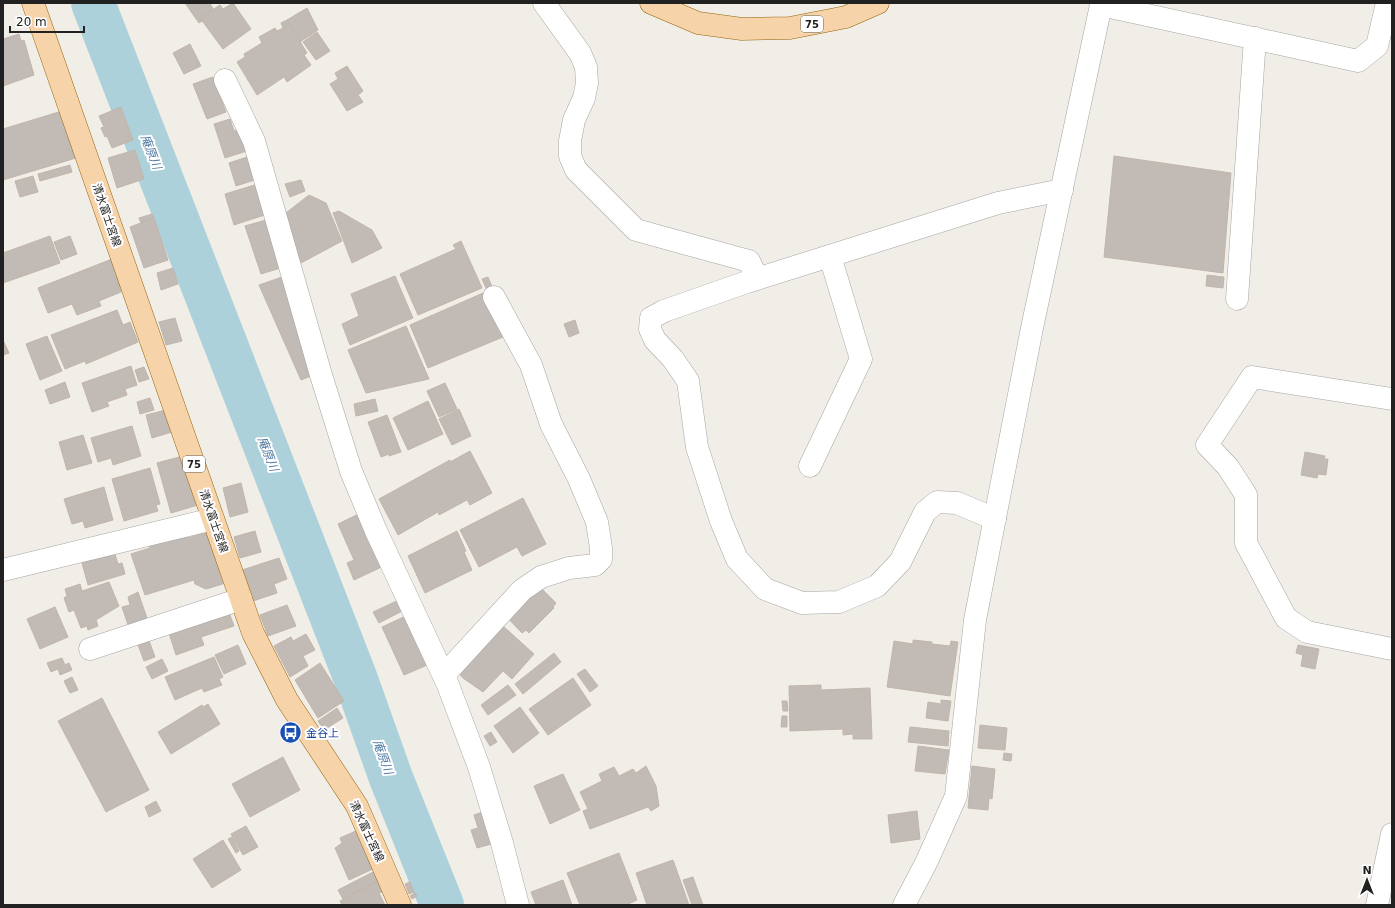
<svg xmlns="http://www.w3.org/2000/svg" width="1395" height="908" font-family="'DejaVu Sans','Noto Sans JP',sans-serif">
	<rect width="100%" height="100%" fill="#f1eee8"/>
	<g fill="none" stroke-linecap="round" stroke-linejoin="round">
		<polyline stroke="#acd1db" stroke-width="44" points="93,3 355,677 391,778 442,905"/>
	</g>
	<g fill="#c1bab5" stroke="#c2b5ab">
		<polygon points="185,3 210,3 213,9 200,18 202,21 199,23"/>
		<polygon points="233,3 251,29 223,49 200,18 220,5 223,9"/>
		<polygon points="307,8 318,30 300,42 287,20"/>
		<polygon points="287,20 307,53 304,55 311,65 287,82 284,77 257,95 237,62 245,57 244,54 262,43 259,37 275,28 277,31 283,28 281,23"/>
		<polygon points="317,32 330,51 316,60 303,42"/>
		<polygon points="19,34 21,41 24,40 34,75 3,86 3,39"/>
		<polygon points="190,44 201,66 184,74 173,53"/>
		<polygon points="347,66 363,91 358,95 363,102 347,111 330,84 338,79 335,73"/>
		<polygon points="213,77 226,112 207,119 193,84"/>
		<polygon points="121,107 133,140 112,148 107,136 105,137 101,128 104,127 99,116"/>
		<polygon points="62,111 76,158 3,180 3,129"/>
		<polygon points="230,119 234,131 243,128 250,150 225,158 214,124"/>
		<polygon points="135,150 144,179 117,188 108,158"/>
		<polygon points="253,155 261,178 236,186 229,163"/>
		<polygon points="1114,156 1231,173 1223,273 1104,257"/>
		<polygon points="70,165 72,172 40,181 38,174"/>
		<polygon points="33,176 38,192 20,197 15,181"/>
		<polygon points="301,180 305,191 290,197 285,184"/>
		<polygon points="261,183 271,213 234,225 225,194"/>
		<polygon points="309,195 326,203 342,241 301,263 283,228 282,216"/>
		<polygon points="339,211 372,230 382,248 352,263 333,213"/>
		<polygon points="152,214 154,219 141,223 139,218"/>
		<polygon points="154,218 168,260 144,268 130,227"/>
		<polygon points="273,218 287,266 261,274 245,226"/>
		<polygon points="50,236 60,263 3,283 3,253"/>
		<polygon points="70,236 77,254 61,260 54,242"/>
		<polygon points="461,241 482,288 418,315 400,274 456,249 453,245"/>
		<polygon points="112,259 121,292 99,301 101,306 77,315 72,304 48,313 38,288"/>
		<polygon points="173,268 178,284 161,290 157,273"/>
		<polygon points="1207,275 1224,277 1223,288 1206,286"/>
		<polygon points="285,276 316,374 301,380 259,285"/>
		<polygon points="395,276 413,318 350,345 342,324 359,316 351,294"/>
		<polygon points="488,277 495,294 490,297 482,279"/>
		<polygon points="483,293 503,337 428,368 410,325"/>
		<polygon points="117,310 123,325 130,322 138,342 86,364 85,361 65,369 51,335"/>
		<polygon points="175,318 182,341 166,345 159,322"/>
		<polygon points="575,320 579,333 569,337 564,324"/>
		<polygon points="406,326 429,379 366,393 348,350"/>
		<polygon points="47,336 62,371 40,380 26,344"/>
		<polygon points="3,340 9,353 3,355"/>
		<polygon points="131,366 137,385 125,389 127,395 107,402 109,406 92,412 82,383"/>
		<polygon points="144,367 149,379 139,382 135,370"/>
		<polygon points="65,382 70,397 50,404 45,390"/>
		<polygon points="445,383 457,409 439,417 427,391"/>
		<polygon points="150,398 154,410 140,414 137,402"/>
		<polygon points="375,399 378,411 356,416 354,404"/>
		<polygon points="428,401 443,434 408,450 393,418"/>
		<polygon points="459,409 471,436 452,445 439,419"/>
		<polygon points="166,410 172,432 152,438 146,415"/>
		<polygon points="387,415 401,452 389,456 389,454 381,457 368,422"/>
		<polygon points="132,426 141,456 113,465 111,458 98,462 91,438"/>
		<polygon points="83,435 92,463 67,470 59,442"/>
		<polygon points="470,451 492,493 470,505 467,500 439,515 438,512 398,535 379,499 450,460 450,462"/>
		<polygon points="1305,452 1325,456 1324,459 1328,459 1326,475 1318,474 1317,478 1301,475"/>
		<polygon points="183,456 198,505 171,513 157,463"/>
		<polygon points="150,468 160,504 156,505 158,511 124,521 112,479"/>
		<polygon points="241,483 248,512 230,517 223,488"/>
		<polygon points="104,487 113,520 85,528 83,521 72,524 64,499"/>
		<polygon points="523,498 546,544 522,556 517,547 479,567 460,530"/>
		<polygon points="365,511 388,564 354,580 347,563 354,560 338,524"/>
		<polygon points="255,531 261,552 240,558 234,537"/>
		<polygon points="457,531 466,551 464,552 472,570 425,593 408,556"/>
		<polygon points="207,532 223,584 206,589 195,584 194,580 145,595 131,554 150,548 149,544 187,533 188,538"/>
		<polygon points="115,554 118,564 122,563 125,574 88,585 82,563"/>
		<polygon points="279,558 287,579 274,584 277,593 253,601 242,570"/>
		<polygon points="109,582 119,606 96,620 98,626 88,630 87,626 81,628 74,610 69,612 64,598 67,596 65,589 80,584 82,591"/>
		<polygon points="537,584 556,603 553,607 554,608 529,633 526,630 522,633 503,613"/>
		<polygon points="138,592 148,621 129,628 122,607 130,605 128,597"/>
		<polygon points="401,599 406,609 379,623 373,612"/>
		<polygon points="287,605 296,626 268,636 260,615"/>
		<polygon points="55,607 68,637 40,649 27,619"/>
		<polygon points="227,607 234,626 201,637 204,645 176,655 167,627"/>
		<polygon points="410,614 432,663 404,675 382,627"/>
		<polygon points="503,626 534,654 512,679 503,671 483,692 463,678 455,669"/>
		<polygon points="306,634 315,650 303,656 308,666 290,677 274,646 291,637 293,641"/>
		<polygon points="148,638 155,657 144,661 137,642"/>
		<polygon points="913,640 932,642 932,644 950,646 951,641 958,642 950,696 887,687 894,641 913,644"/>
		<polygon points="238,645 246,664 224,674 215,655"/>
		<polygon points="1298,645 1319,649 1315,669 1301,666 1303,655 1296,653"/>
		<polygon points="554,653 561,662 523,694 515,684"/>
		<polygon points="214,657 223,677 219,679 222,685 204,692 202,688 175,700 165,677"/>
		<polygon points="62,658 65,665 69,663 72,670 60,675 58,669 51,672 47,663"/>
		<polygon points="162,659 168,671 152,679 146,667"/>
		<polygon points="320,663 344,701 318,718 295,680"/>
		<polygon points="585,669 598,686 590,692 577,674"/>
		<polygon points="72,677 78,690 70,693 64,681"/>
		<polygon points="573,678 591,705 548,735 529,709"/>
		<polygon points="508,685 516,695 488,715 481,705"/>
		<polygon points="821,685 821,690 870,688 872,739 853,739 853,734 843,735 843,729 790,731 789,686"/>
		<polygon points="102,698 149,790 106,812 58,721"/>
		<polygon points="941,700 951,701 948,721 926,718 928,702 941,704"/>
		<polygon points="782,701 787,701 788,711 783,711"/>
		<polygon points="208,704 220,724 171,754 158,732 202,705 203,707"/>
		<polygon points="520,707 539,733 513,753 494,726"/>
		<polygon points="337,708 343,718 324,730 318,721"/>
		<polygon points="782,716 787,716 787,727 781,727"/>
		<polygon points="980,725 1007,728 1005,750 978,748"/>
		<polygon points="910,727 949,731 948,746 908,742"/>
		<polygon points="491,732 497,742 490,746 484,736"/>
		<polygon points="918,746 949,750 945,774 915,771"/>
		<polygon points="1004,753 1012,754 1011,761 1003,760"/>
		<polygon points="283,757 300,790 250,817 232,784"/>
		<polygon points="646,766 656,786 659,806 651,811 648,807 590,829 583,811 588,809 580,792 602,781 599,774 614,767 619,776 633,769 636,773"/>
		<polygon points="972,766 995,769 992,799 989,798 988,810 968,808"/>
		<polygon points="563,774 580,810 550,824 534,786"/>
		<polygon points="156,801 161,811 149,817 145,807"/>
		<polygon points="486,811 495,843 477,848 471,830 478,828 474,815"/>
		<polygon points="917,811 920,839 891,843 888,815"/>
		<polygon points="246,826 258,847 243,855 231,834"/>
		<polygon points="358,830 375,868 349,880 335,848 342,843 340,838"/>
		<polygon points="232,837 239,851 236,853 228,839"/>
		<polygon points="223,840 241,870 212,888 193,859"/>
		<polygon points="619,853 637,900 626,905 580,905 567,873"/>
		<polygon points="673,860 689,905 647,905 636,873"/>
		<polygon points="375,871 380,880 343,899 338,890"/>
		<polygon points="693,877 703,905 692,905 683,880"/>
		<polygon points="380,880 385,891 379,893 385,905 342,905 340,901"/>
		<polygon points="563,880 572,905 536,905 531,892"/>
		<polygon points="410,882 414,892 409,894 405,884"/>
		<polygon points="415,893 417,896 412,899 410,896"/>
	</g>
	<g fill="none" stroke-linecap="round" stroke-linejoin="round">
		<defs>
			<g id="minor">
				<polyline points="544,3 580,53 586,67 587,83 584,98 574,120 570,141 570,156 576,170 636,230 749,261 757,278"/>
				<polyline points="225,80 254,141 321,375 351,471 376,531 448,685 479,767 502,843 518,905"/>
				<polyline points="1237,299 1255,38"/>
				<polyline points="1392,399 1252,377 1207,445 1228,467 1246,495 1246,543 1286,618 1307,632 1392,649"/>
				<polyline points="810,466 861,359 830,256"/>
				<polyline points="995,519 957,503 937,502 925,512 900,562 877,586 839,602 802,603 765,589 737,559 721,521 697,447 688,381 673,359 655,340 650,329 651,318 664,311 747,282 998,203 1062,190"/>
				<polyline points="3,570 213,519"/>
				<polyline points="90,649 241,599"/>
				<polyline points="444,675 522,590 541,577 569,568 595,565 601,559 601,548 597,522 579,479 551,424 531,365 494,297"/>
				<polyline points="904,905 927,861 956,796 975,620 1032,328 1101,5 1358,61 1377,46 1387,3"/>
				<polyline points="1377,905 1392,834"/>
			</g>
			<g id="major">
				<polyline points="33,3 253,633 287,700 357,806 400,905"/>
				<polyline points="651,3 698,23 742,29 790,28 846,17 878,3"/>
			</g>
		</defs>
		<use href="#minor" stroke="#a5a5a5" stroke-width="23"/>
		<use href="#major" stroke="#94640a" stroke-width="23"/>
		<use href="#minor" stroke="#fff" stroke-width="22"/>
		<use href="#major" stroke="#f6d3a8" stroke-width="22"/>
	</g>
	<defs>
		<symbol id="bus-disc" viewBox="-11 -11 22 22"><circle r="9.5" fill="#1a4fb4" stroke="#fff"/><path d="M-5-6H5V4H4V6H2V4H-2V6H-4V4H-5ZM-3.5-4V0h7V-4ZM-3.5 1.2v1.5H-2V1.2ZM2 1.2v1.5H3.5V1.2Z" fill="#fff"/></symbol>
	</defs>
	<g fill-rule="evenodd">
		<use href="#bus-disc" x="278" y="720" width="25" height="25"/>
	</g>
	<g text-anchor="middle" stroke-width="4" stroke-linejoin="round" paint-order="stroke">
		<g fill="#fff" stroke="#646464" stroke-width="1">
			<rect x="801" y="16" width="22" height="16" rx="3"/>
			<rect x="183" y="456" width="22" height="16" rx="3"/>
		</g>
		<g font-size="10" font-weight="bold" fill="#212121">
			<text x="812" y="28">75</text>
			<text x="194" y="468">75</text>
		</g>
		<g font-size="11" fill="#212121" stroke="#fff">
			<text transform="translate(107 215) rotate(71)" y="4">清水富士宮線</text>
			<text transform="translate(214 521) rotate(71)" y="4">清水富士宮線</text>
			<text transform="translate(367 831) rotate(65)" y="4">清水富士宮線</text>
		</g>
		<g font-size="11" fill="#164399" stroke="#fff" text-anchor="start">
			<text x="306" y="737">金谷上</text>
		</g>
		<g font-size="12" font-style="italic" fill="#507aa3" stroke="#fff">
			<text transform="translate(151 152) rotate(69)" y="4">庵原川</text>
			<text transform="translate(268 454) rotate(69)" y="4">庵原川</text>
			<text transform="translate(383 757) rotate(70)" y="4">庵原川</text>
		</g>
	</g>
	<rect width="1395" height="908" fill="none" stroke="#212121" stroke-width="8"/>
	<g transform="translate(1367 880)" stroke="#ffffff" stroke-width="3" paint-order="stroke">
	<path d="M0-3L7 15L0 10L-7 15Z" fill="#212121"/>
	<text y="-6" font-size="11" font-weight="bold" text-anchor="middle" fill="#212121">N</text>
	</g>
	<path d="M10 26v6h74v-6" fill="none" stroke="#212121" stroke-width="2"/>
	<text x="16" y="26" font-size="12" fill="#212121" stroke="#ffffff" stroke-width="3" paint-order="stroke">20 m</text>
</svg>
